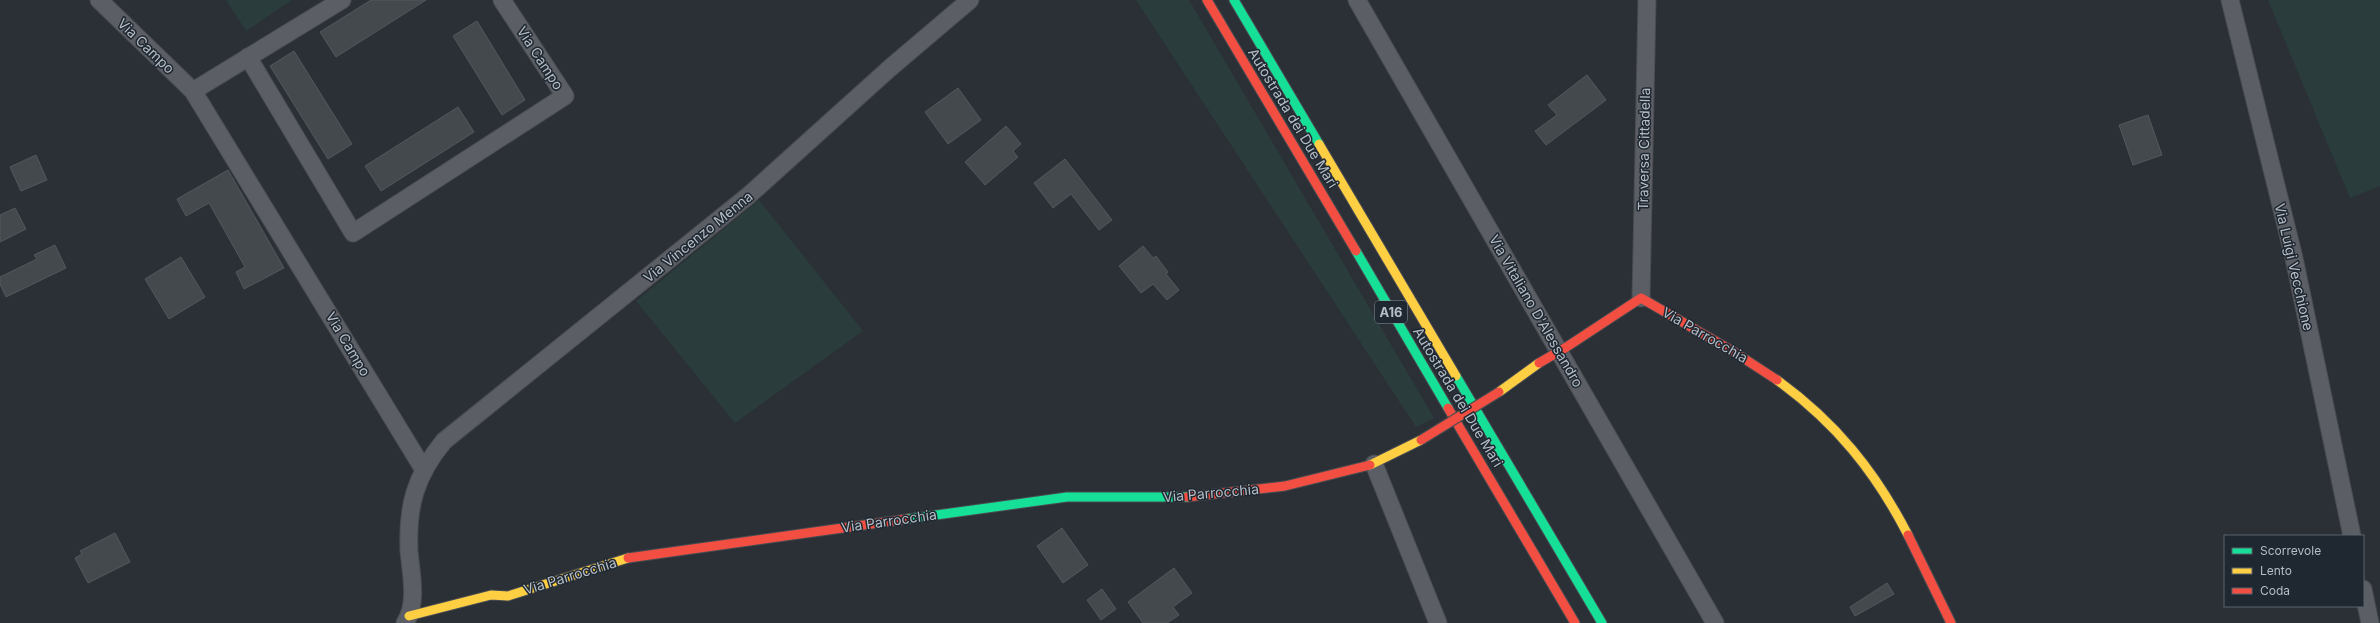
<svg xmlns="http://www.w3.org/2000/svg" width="2380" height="623" font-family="Inter,sans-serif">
	<rect width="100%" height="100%" fill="#2a3036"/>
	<g fill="#2b3c3c">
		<polygon points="226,0 292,0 246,31"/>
		<polygon points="1136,0 1189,0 1434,418 1416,427"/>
		<polygon points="2268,0 2380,0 2380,186 2350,198"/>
		<polygon points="759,200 863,331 735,423 636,301"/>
	</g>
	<g fill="#44494e" stroke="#52585d">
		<polygon points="371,0 426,0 336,57 320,32"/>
		<polygon points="477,21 525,100 502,115 453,36"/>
		<polygon points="294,51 352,144 328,159 270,66"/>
		<polygon points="1587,75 1606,100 1546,145 1535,131 1557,115 1548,105"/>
		<polygon points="958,88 981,120 948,144 925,112"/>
		<polygon points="458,107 474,132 381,191 365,166"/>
		<polygon points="2148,115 2162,155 2133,165 2119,125"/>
		<polygon points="1006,126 1021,144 1013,151 1018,157 985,185 965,162"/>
		<polygon points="36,155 47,180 21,191 10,167"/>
		<polygon points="1065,159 1112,220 1099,230 1071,194 1053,208 1034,183"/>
		<polygon points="228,170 284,268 244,289 236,272 245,267 209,203 186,216 177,199"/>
		<polygon points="15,208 26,229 0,242 0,215"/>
		<polygon points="55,245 66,268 6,297 0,284 0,277 37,259 34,255"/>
		<polygon points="1143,246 1153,258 1156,256 1168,272 1166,274 1179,290 1167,300 1153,284 1141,293 1119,266"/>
		<polygon points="181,257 205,297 169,319 145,279"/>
		<polygon points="1062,528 1088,565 1063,583 1037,546"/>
		<polygon points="115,533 130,562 88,583 75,558 82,554 80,551"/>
		<polygon points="1174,568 1192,593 1173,607 1179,615 1167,623 1143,623 1128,602"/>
		<polygon points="1887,583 1894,594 1855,616 1850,607"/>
		<polygon points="1102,589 1116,609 1101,620 1087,600"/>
	</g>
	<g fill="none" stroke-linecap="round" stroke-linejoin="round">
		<defs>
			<g id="street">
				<polyline points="99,0 193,91 424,470"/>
				<polyline points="1357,0 1715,623"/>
				<polyline points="2230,0 2294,258 2352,536"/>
				<polyline points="248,57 353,233 565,96 502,0"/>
				<polyline points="193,91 342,0"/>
				<polyline points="1641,298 1647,0"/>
				<polyline points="1374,464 1438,623"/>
				<polyline points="2363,589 2370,623"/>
				<path d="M405 623C418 603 411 574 409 551 407 507 415 476 444 441L748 196 890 68 970 0"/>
			</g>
			<g id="fast">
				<polyline points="1234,0 1319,144"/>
				<polyline points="1356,251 1448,408"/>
				<polyline points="1456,376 1602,623"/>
				<polyline points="907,519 1067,497 1187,497"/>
			</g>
			<g id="slow">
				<polyline points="1319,144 1456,376"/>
				<path d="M1777 380C1836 423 1875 471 1908 535"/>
				<polyline points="1499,392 1539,363"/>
				<polyline points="1370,465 1421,440"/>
				<polyline points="409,616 491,595 508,596 628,558"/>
			</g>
			<g id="jam">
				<polyline points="1207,0 1356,251"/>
				<polyline points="1565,348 1641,298 1734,352 1777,380"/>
				<polyline points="1448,408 1575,623"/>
				<polyline points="1187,497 1285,486 1370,465"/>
				<polyline points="1908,535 1951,623"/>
				<polyline points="628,558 907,519"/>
			</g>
		</defs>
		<use href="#street" stroke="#494c51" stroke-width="19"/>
		<use href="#fast" stroke="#494c51" stroke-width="11"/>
		<use href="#slow" stroke="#494c51" stroke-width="11"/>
		<use href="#jam" stroke="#494c51" stroke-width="11"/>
		<use href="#street" stroke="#5b5e64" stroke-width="17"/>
		<use href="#fast" stroke="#16e098" stroke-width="9"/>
		<use href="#slow" stroke="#ffcf43" stroke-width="9"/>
		<use href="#jam" stroke="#f24e42" stroke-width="9"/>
		<defs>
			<g id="jam-bridge">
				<polyline points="1539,363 1565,348"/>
				<polyline points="1421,440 1499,392"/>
			</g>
		</defs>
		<use href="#jam-bridge" stroke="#494c51" stroke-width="11" stroke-linecap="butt"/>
		<use href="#jam-bridge" stroke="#f24e42" stroke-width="9"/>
	</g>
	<g text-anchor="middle" stroke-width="3" stroke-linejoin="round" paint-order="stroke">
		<rect fill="#1f2730" stroke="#889099" stroke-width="1" x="1375" y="301" width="32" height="22" rx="3"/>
		<g font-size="13" font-weight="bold" fill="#b5bdc6">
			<text x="1391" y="317">A16</text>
		</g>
		<g font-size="14" fill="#b5bdc6" stroke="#1f2730">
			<text transform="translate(146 46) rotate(44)" y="5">Via Campo</text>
			<text transform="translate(540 58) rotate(57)" y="5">Via Campo</text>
			<text transform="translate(1293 118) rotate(59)" y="5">Autostrada dei Due Mari</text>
			<text transform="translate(1644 149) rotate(-89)" y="5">Traversa Cittadella</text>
			<text transform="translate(698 237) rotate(-39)" y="5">Via Vincenzo Menna</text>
			<text transform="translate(2294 267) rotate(77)" y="5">Via Luigi Vecchione</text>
			<text transform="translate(1536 311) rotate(60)" y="5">Via Vitaliano D'Alessandro</text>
			<text transform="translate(1705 335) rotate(30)" y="5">Via Parrocchia</text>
			<text transform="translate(348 344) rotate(59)" y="5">Via Campo</text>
			<text transform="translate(1458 397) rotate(59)" y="5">Autostrada dei Due Mari</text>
			<text transform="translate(1211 493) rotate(-5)" y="5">Via Parrocchia</text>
			<text transform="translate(889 521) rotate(-8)" y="5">Via Parrocchia</text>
			<text transform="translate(570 576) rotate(-17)" y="5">Via Parrocchia</text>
		</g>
	</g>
	<rect x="2224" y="535" width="140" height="72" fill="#1f2730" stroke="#5b636c"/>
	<rect x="2232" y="548" width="20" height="6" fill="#16e098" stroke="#5b636c"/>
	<text x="2260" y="555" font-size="12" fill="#b5bdc6">Scorrevole</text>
	<rect x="2232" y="568" width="20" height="6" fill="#ffcf43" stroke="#5b636c"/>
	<text x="2260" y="575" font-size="12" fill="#b5bdc6">Lento</text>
	<rect x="2232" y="588" width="20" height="6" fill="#f24e42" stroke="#5b636c"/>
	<text x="2260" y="595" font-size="12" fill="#b5bdc6">Coda</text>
</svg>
